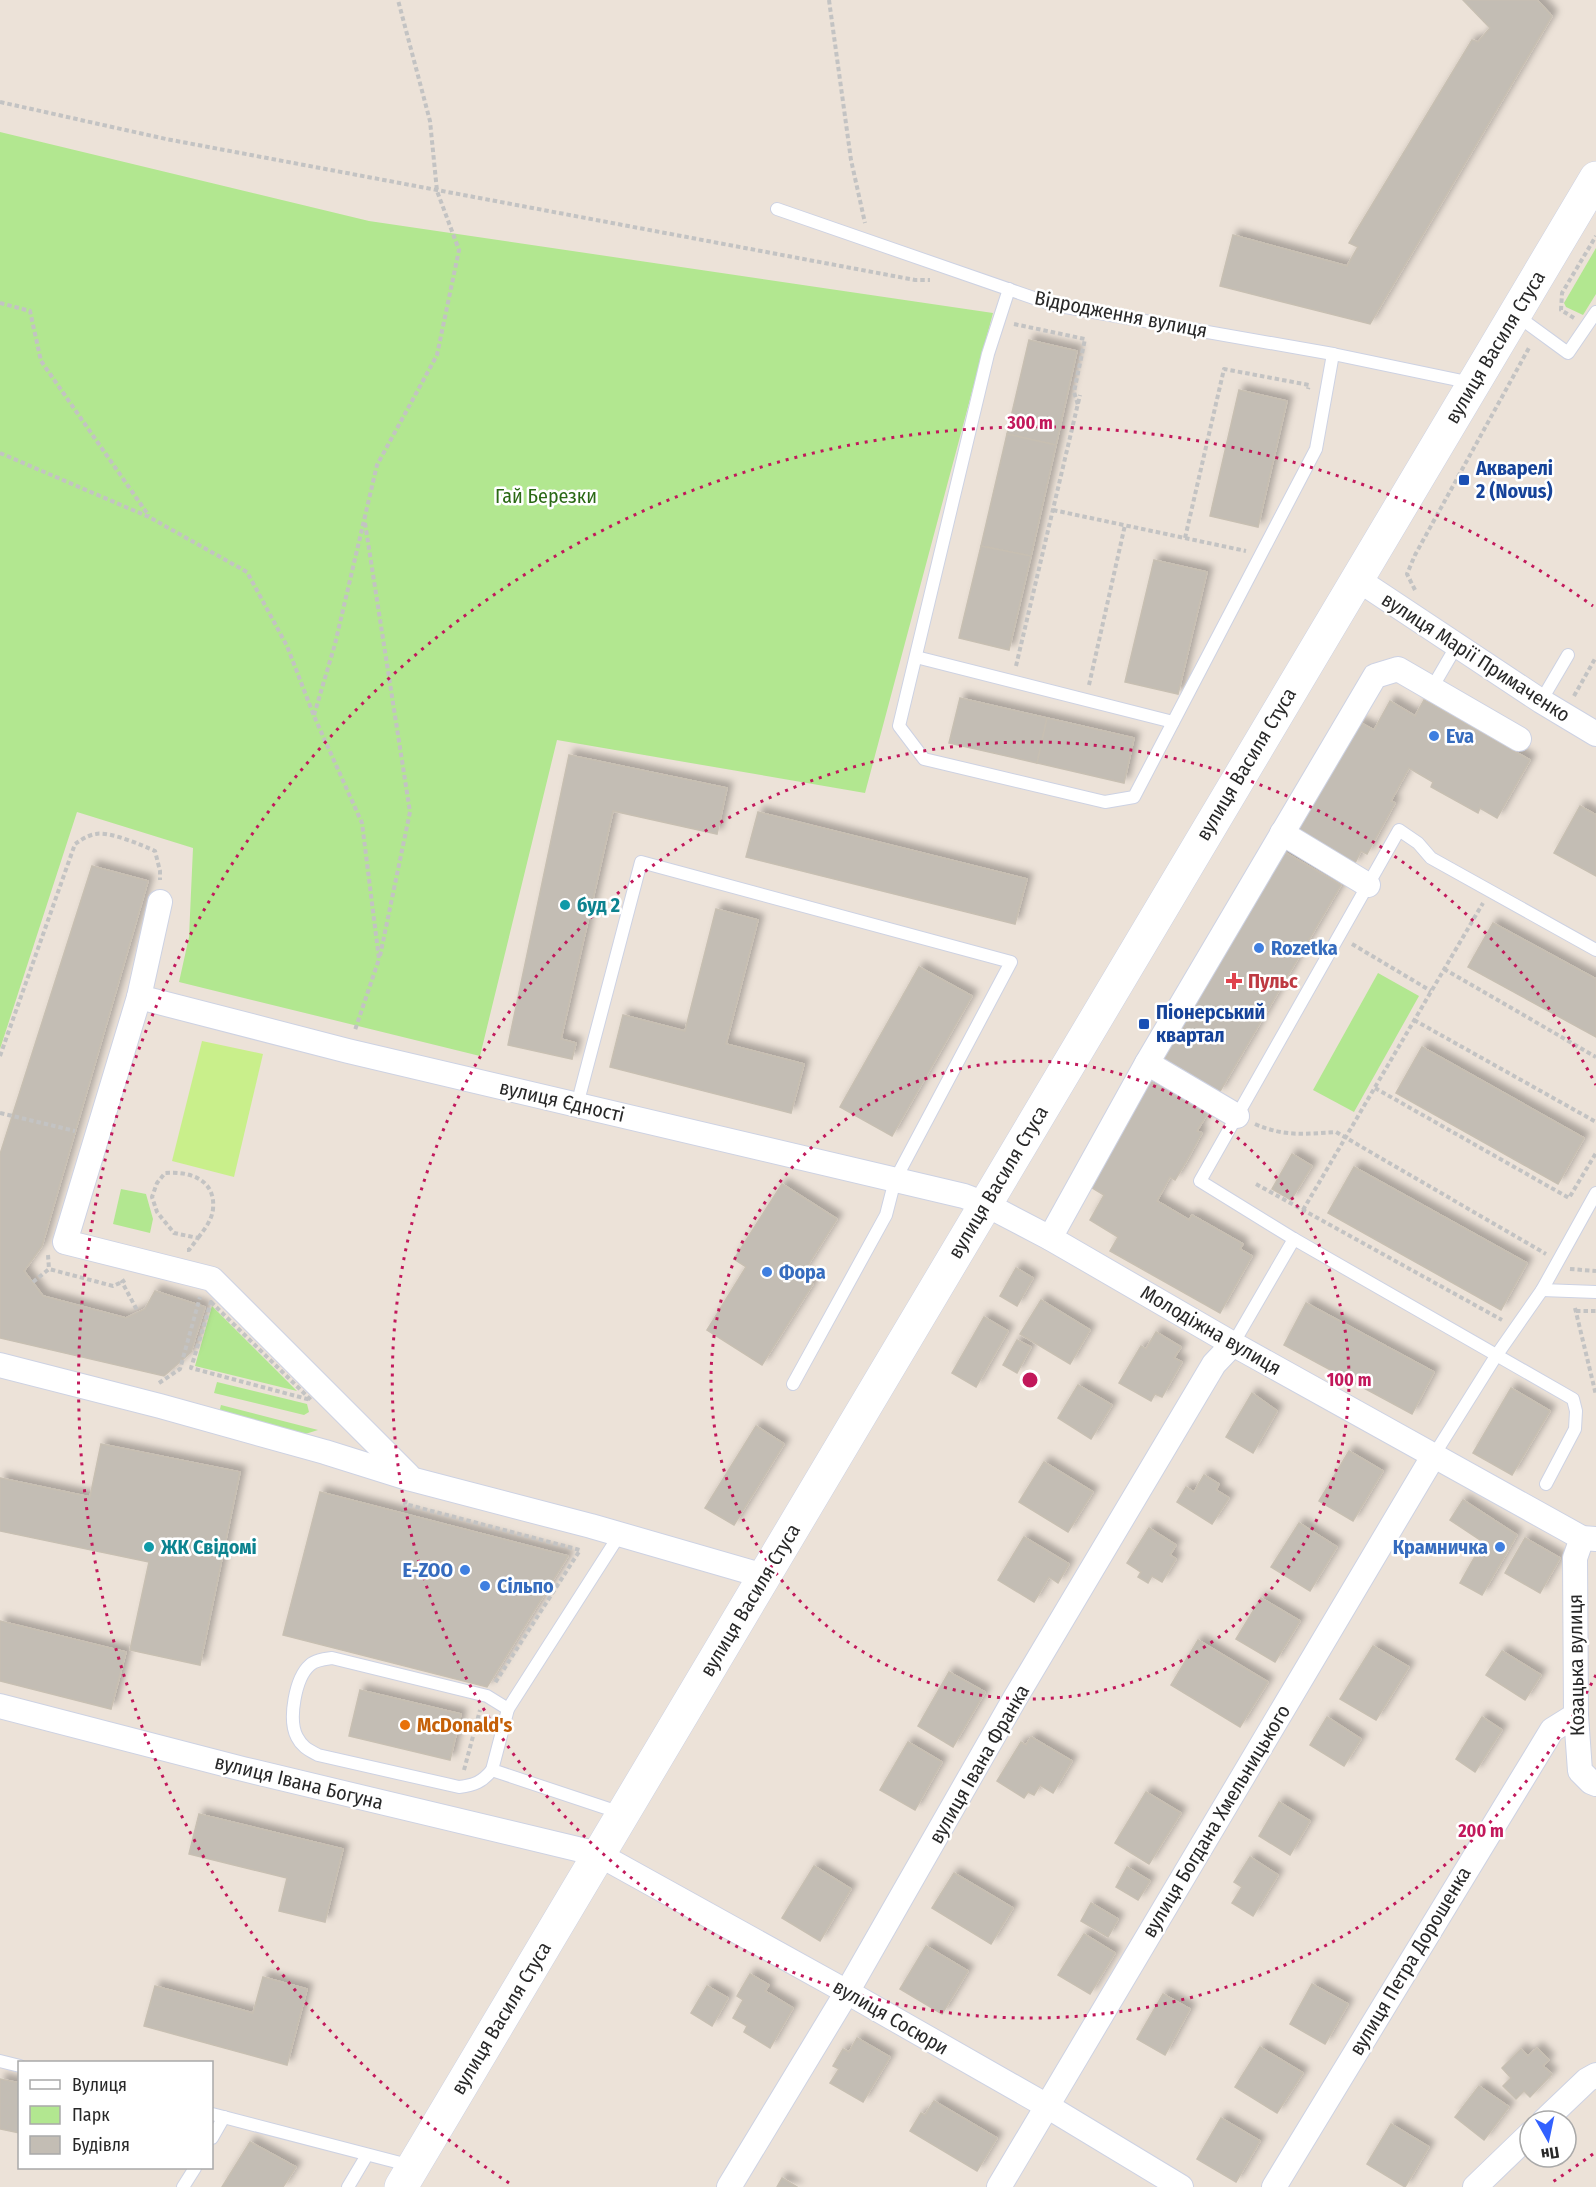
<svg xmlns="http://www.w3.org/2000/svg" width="1596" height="2187" font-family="'Fira Sans Condensed',sans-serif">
	<defs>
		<filter id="shadow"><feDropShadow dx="5.5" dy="-5.5" stdDeviation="3" flood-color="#0004"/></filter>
	</defs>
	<rect width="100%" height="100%" fill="#ece2d8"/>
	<g fill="#b2e790">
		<polygon points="0,132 369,221 993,313 865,793 557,740 480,1056 179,982 189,937 193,848 77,812 0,1049"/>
		<polygon points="1596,248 1596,294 1583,315 1566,307 1564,303"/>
		<polygon points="1378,973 1419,996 1354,1112 1313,1090"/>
		<polygon points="121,1189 146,1194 153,1219 150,1233 113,1224"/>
		<polygon points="212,1306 297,1391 195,1366"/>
		<polygon points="217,1382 307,1404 309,1412 304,1415 214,1393"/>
		<polygon points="221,1405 318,1430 302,1435 219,1413"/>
	</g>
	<polygon fill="#c9ef8b" points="202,1041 263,1054 234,1177 172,1161"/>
	<g fill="#c3bdb4" stroke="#c7bfb2" stroke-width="1.5" filter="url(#shadow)">
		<polygon points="1463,0 1537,0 1552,16 1370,324 1220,286 1233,235 1347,266 1358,247 1349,243 1472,40 1478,42 1490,28"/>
		<polygon points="1029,340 1077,351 1056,445 1007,434"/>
		<polygon points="1239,390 1287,401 1258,527 1210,516"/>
		<polygon points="1007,434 1056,445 1031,556 981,546"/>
		<polygon points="981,546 1031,556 1009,650 959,638"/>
		<polygon points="1154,560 1207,572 1178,694 1125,682"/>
		<polygon points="960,698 1047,718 1037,763 949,743"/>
		<polygon points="1424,700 1530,760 1497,818 1480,808 1478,813 1431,787 1433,782 1409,768 1391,801 1395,803 1367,854 1361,851 1354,865 1297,832 1359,722 1374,730 1390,701 1415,716"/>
		<polygon points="1047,718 1134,738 1124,783 1037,763"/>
		<polygon points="569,755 727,788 717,834 613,811 561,1039 576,1043 572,1059 508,1045"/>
		<polygon points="1580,806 1596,815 1596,876 1554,853"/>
		<polygon points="758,812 1027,879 1015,924 746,857"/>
		<polygon points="1279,849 1341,885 1219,1093 1157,1057"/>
		<polygon points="92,866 148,881 42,1246 24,1271 43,1296 126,1318 145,1309 155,1291 205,1307 191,1352 164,1376 0,1338 0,1154"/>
		<polygon points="716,909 758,920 726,1044 804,1064 791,1113 610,1067 623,1015 685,1031"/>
		<polygon points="1493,923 1596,979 1596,1037 1468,967"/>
		<polygon points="919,967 972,996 892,1136 840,1107"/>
		<polygon points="1422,1047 1584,1138 1558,1184 1396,1093"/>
		<polygon points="1149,1081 1207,1114 1197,1131 1202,1133 1186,1162 1175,1180 1170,1177 1157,1201 1189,1220 1192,1215 1243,1244 1240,1249 1252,1256 1220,1313 1110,1251 1118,1237 1090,1220 1104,1195 1089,1186"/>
		<polygon points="1292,1154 1312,1166 1291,1200 1272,1189"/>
		<polygon points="1354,1167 1527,1263 1501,1310 1328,1213"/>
		<polygon points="782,1184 837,1219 801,1276 813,1284 762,1365 707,1330 746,1267 734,1259"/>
		<polygon points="1016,1268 1033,1278 1017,1306 1000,1296"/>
		<polygon points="1041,1300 1090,1330 1070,1364 1020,1334"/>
		<polygon points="1306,1303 1434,1372 1412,1414 1284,1345"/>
		<polygon points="984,1317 1008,1331 976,1387 952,1373"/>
		<polygon points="1156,1332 1181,1347 1174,1358 1182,1362 1162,1397 1155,1394 1151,1401 1119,1383 1141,1346 1146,1349"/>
		<polygon points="1017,1340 1031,1347 1017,1373 1003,1365"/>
		<polygon points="1078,1385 1112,1405 1091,1439 1058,1418"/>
		<polygon points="1511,1388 1550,1411 1512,1475 1473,1453"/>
		<polygon points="1252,1393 1277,1411 1253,1453 1226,1437"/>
		<polygon points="756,1426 784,1444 734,1525 705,1508"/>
		<polygon points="101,1444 240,1472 200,1665 130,1650 149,1562 0,1531 0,1478 90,1497"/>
		<polygon points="1349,1451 1383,1471 1353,1521 1319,1501"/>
		<polygon points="1044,1462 1093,1492 1068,1532 1019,1502"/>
		<polygon points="1204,1475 1219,1484 1216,1490 1229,1498 1212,1524 1177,1502 1186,1487 1194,1492"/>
		<polygon points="320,1492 568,1556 487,1687 283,1635"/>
		<polygon points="1463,1500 1517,1535 1482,1595 1460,1583 1483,1542 1450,1520"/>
		<polygon points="1299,1523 1337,1547 1310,1591 1271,1567"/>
		<polygon points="1149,1528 1176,1545 1170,1555 1176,1559 1162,1582 1152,1576 1148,1583 1138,1577 1141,1572 1127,1563"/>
		<polygon points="1024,1537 1069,1564 1058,1583 1049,1577 1034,1602 998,1580"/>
		<polygon points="1525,1538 1560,1558 1540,1593 1505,1573"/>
		<polygon points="1261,1598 1300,1621 1275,1662 1236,1639"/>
		<polygon points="0,1621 126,1652 111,1709 0,1681"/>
		<polygon points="1198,1640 1268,1682 1240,1727 1171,1685"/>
		<polygon points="1373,1646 1409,1667 1376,1720 1340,1699"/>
		<polygon points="1502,1651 1541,1675 1525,1700 1486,1675"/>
		<polygon points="949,1672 985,1692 953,1747 918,1726"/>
		<polygon points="360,1690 461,1714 450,1760 349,1736"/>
		<polygon points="1327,1717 1361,1739 1344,1766 1310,1745"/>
		<polygon points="1482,1717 1502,1730 1475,1772 1456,1759"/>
		<polygon points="1031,1737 1072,1761 1053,1793 1040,1785 1034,1795 1028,1792 1024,1798 997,1781 1021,1742 1026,1745"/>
		<polygon points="908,1742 942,1762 915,1810 880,1790"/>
		<polygon points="1146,1792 1181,1813 1149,1864 1115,1843"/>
		<polygon points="1279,1802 1310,1821 1290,1855 1259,1836"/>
		<polygon points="199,1814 343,1849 325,1922 279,1911 287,1878 189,1854"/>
		<polygon points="1250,1857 1278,1875 1253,1916 1232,1903 1242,1887 1234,1882"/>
		<polygon points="814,1866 851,1889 820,1941 782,1918"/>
		<polygon points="1127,1867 1150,1881 1138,1900 1116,1887"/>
		<polygon points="954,1873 1013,1908 991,1944 932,1908"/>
		<polygon points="1091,1903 1118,1919 1108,1937 1081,1921"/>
		<polygon points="1084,1934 1115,1953 1090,1994 1058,1975"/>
		<polygon points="926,1946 968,1971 942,2014 900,1989"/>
		<polygon points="750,1974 769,1985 765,1991 793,2008 770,2048 744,2032 747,2026 733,2018 743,2000 737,1996"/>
		<polygon points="263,1977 307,1989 287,2065 144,2026 155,1986 253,2013"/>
		<polygon points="1312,1984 1348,2004 1325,2044 1290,2024"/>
		<polygon points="707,1986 728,1998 712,2026 691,2013"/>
		<polygon points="1163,1994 1190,2009 1165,2055 1137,2039"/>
		<polygon points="857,2038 890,2057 863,2102 830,2083 839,2069 833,2066 843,2049 849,2052"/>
		<polygon points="1260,2047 1303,2073 1277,2113 1235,2087"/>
		<polygon points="1537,2048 1549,2060 1543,2066 1552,2074 1530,2097 1524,2091 1516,2099 1503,2086 1511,2078 1502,2068 1521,2049 1528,2056"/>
		<polygon points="0,2079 20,2083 20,2133 0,2129"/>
		<polygon points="1479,2086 1509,2107 1484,2140 1455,2117"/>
		<polygon points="934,2101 997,2138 977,2171 910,2131 921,2113 925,2115"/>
		<polygon points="1221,2118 1260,2141 1236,2182 1197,2159"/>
		<polygon points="1391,2124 1429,2147 1405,2187 1367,2164"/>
		<polygon points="250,2142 296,2167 283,2187 222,2187"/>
		<polygon points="782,2178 797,2187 777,2187"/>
	</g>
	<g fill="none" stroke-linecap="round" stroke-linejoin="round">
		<defs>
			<g id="service">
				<polyline points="777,209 1054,305 1333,354 1472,383"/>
				<polyline points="1009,289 988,354 899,726 924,759 1105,802 1134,797 1316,449 1333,354"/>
				<polyline points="1516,315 1568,353 1596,312"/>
				<polyline points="916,657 1173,722"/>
				<polyline points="1432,688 1457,645"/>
				<polyline points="1541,701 1568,655"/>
				<polyline points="577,1105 641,862 1011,962 895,1180 886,1215 793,1384"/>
				<polyline points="1542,1290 1596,1292"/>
				<polyline points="1233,1344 1294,1239"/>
				<polyline points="1434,1455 1496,1356 1542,1290 1596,1193"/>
				<polyline points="1546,1484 1575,1429 1576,1411 1573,1399 1294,1239 1200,1181 1399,830 1418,843 1431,858 1596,950"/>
				<polyline points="620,1534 508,1709 492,1770 621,1813"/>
				<path d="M492 1770C482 1782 475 1785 459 1787L318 1755C309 1750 302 1747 297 1737 288 1720 295 1678 310 1665 315 1660 325 1659 332 1658L487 1696 508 1709"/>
				<polyline points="0,2061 20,2066"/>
				<polyline points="212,2114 412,2166"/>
				<polyline points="212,2138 224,2117"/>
				<polyline points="183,2187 195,2168"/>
				<polyline points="348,2187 367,2155"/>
			</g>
			<g id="minor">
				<polyline points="1357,579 1541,701 1596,734"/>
				<polyline points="1282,833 1368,885"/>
				<polyline points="160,902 139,997 65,1242 212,1279 408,1475"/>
				<polyline points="139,997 348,1051 964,1196 985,1204 1050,1238 1233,1344 1582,1538 1596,1539"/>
				<polyline points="1147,1063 1237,1116"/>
				<polyline points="1050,1238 1147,1063 1375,676 1398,669 1519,739"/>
				<polyline points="0,1365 160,1406 325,1452 411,1479 591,1526 764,1576"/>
				<polyline points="1582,1538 1575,1558 1576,1715 1580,1771 1591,1782 1596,1784"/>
				<polyline points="0,1706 243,1769 598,1854 847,1992 1047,2106 1181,2187"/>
				<polyline points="1544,2121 1587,2080 1596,2075"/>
				<polyline points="729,2187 847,1992 1014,1700 1214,1364 1233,1344"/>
				<polyline points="999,2187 1434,1455"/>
				<polyline points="1274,2187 1552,1730 1576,1715"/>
				<polyline points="1475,2187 1530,2134"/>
			</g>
			<polyline id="secondary" points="401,2187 1596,178"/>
		</defs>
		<use href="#service" stroke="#cdd2e3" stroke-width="14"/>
		<use href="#minor" stroke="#cdd2e3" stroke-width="26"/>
		<use href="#secondary" stroke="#cdd2e3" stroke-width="34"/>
		<g stroke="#c3c3c3" stroke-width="4" stroke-dasharray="4.5 3" stroke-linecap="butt">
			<polyline points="829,0 851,160 865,223"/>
			<polyline points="0,102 166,139 915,280 930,280"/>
			<polyline points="0,303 30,311 41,361 149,516"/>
			<polyline points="1574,318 1561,310 1562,293 1596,236"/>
			<polyline points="1014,324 1085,339 1074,392 1078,405"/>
			<polyline points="0,453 149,517 247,572 287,646 314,716 362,823 379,959 355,1030"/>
			<polyline points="1053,510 1246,551"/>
			<polyline points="365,523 410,812 380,956"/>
			<polyline points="1185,538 1224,369 1309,385 1308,389"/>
			<polyline points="1415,590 1407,574 1415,555 1530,346"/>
			<polyline points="1016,666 1080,395"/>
			<polyline points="1089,685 1125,525"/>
			<polyline points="1574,696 1596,657"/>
			<polyline points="314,715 335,644 377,465 437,355 459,250 437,191 430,121 398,0"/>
			<polyline points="1352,944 1431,991"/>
			<polyline points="1444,969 1596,1057"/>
			<polyline points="1414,1020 1596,1122"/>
			<path d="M0 1056 75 844C81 840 88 835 96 834 109 831 142 845 155 851L160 871V880"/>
			<polyline points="1375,1088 1569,1198 1596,1153"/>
			<polyline points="0,1113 75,1131"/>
			<path d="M1255 1124C1285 1137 1305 1134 1336 1132L1546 1254"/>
			<polyline points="1256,1184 1502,1320"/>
			<polyline points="1303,1210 1483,903"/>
			<path d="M187 1250H189L198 1238 174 1233 157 1212 152 1197 157 1183 165 1173C189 1171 216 1179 213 1209 212 1220 204 1230 198 1238"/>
			<polyline points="48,1255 49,1269"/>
			<polyline points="1570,1269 1596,1271"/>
			<polyline points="125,1280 122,1282 138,1312"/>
			<polyline points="33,1282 49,1269 113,1286 122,1282"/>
			<polygon points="211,1302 311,1400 191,1368"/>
			<polyline points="1575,1308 1596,1395"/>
			<polyline points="1576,1311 1596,1311"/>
			<polyline points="159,1383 180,1369 200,1297"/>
			<polyline points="406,1500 405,1504 580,1550 495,1683"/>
			<polyline points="464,1770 480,1710"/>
		</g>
		<use href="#service" stroke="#fff" stroke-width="12"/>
		<use href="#minor" stroke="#fff" stroke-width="24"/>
		<use href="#secondary" stroke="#fff" stroke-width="33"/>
	</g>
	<g fill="none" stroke="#c2185b" stroke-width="3" stroke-dasharray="3 6">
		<circle cx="1030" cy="1380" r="319"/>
		<path d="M1596 1675A638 638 0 1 1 1596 1085"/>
		<path d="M1593 2154A957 957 0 0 1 1551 2183M509 2183A957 957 0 1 1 1593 606"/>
	</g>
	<g fill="#1a4fb4" stroke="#fff" stroke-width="2">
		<rect x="1458" y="474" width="12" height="12" rx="3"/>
		<rect x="1138" y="1018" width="12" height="12" rx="3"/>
	</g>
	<g fill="#3f7fe0" stroke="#fff" stroke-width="2">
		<circle cx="1434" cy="736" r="6"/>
		<circle cx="1259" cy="948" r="6"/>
		<circle cx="767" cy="1272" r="6"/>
		<circle cx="1500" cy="1547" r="6"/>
		<circle cx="465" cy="1570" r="6"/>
		<circle cx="485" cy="1586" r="6"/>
	</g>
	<g fill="#0f9aa8" stroke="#fff" stroke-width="2">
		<circle cx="565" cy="905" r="6"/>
		<circle cx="149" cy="1547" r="6"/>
	</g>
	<path fill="#e0444e" stroke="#fff" stroke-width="2" d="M1231 972h6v6h6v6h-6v6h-6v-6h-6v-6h6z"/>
	<circle fill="#e8710a" stroke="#fff" stroke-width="2" cx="405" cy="1725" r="6"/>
	<g text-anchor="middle" stroke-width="5" stroke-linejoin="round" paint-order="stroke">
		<g font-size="20" fill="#282828" stroke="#fff">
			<text transform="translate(1121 314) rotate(11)" y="7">Відродження вулиця</text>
			<text transform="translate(1495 347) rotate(-59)" y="7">вулиця Василя Стуса</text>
			<text transform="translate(1476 657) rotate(33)" y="7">вулиця Марії Примаченко</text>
			<text transform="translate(1246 764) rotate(-59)" y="7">вулиця Василя Стуса</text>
			<text transform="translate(562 1101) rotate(13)" y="7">вулиця Єдності</text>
			<text transform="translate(998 1182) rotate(-59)" y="7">вулиця Василя Стуса</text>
			<text transform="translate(1211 1330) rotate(30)" y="7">Молодіжна вулиця</text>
			<text transform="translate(750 1600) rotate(-59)" y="7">вулиця Василя Стуса</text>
			<text transform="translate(1576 1665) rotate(-91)" y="7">Козацька вулиця</text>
			<text transform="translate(979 1764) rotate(-60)" y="7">вулиця Івана Франка</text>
			<text transform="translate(299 1782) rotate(14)" y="7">вулиця Івана Богуна</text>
			<text transform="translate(1216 1821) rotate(-59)" y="7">вулиця Богдана Хмельницького</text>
			<text transform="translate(1410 1961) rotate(-59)" y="7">вулиця Петра Дорошенка</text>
			<text transform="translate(891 2017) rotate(30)" y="7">вулиця Сосюри</text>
			<text transform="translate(501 2018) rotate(-59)" y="7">вулиця Василя Стуса</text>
		</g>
		<g font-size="20" font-weight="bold" fill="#164399" stroke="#fff" text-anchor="start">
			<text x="1476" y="475">Акварелі<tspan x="1476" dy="23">2 (Novus)</tspan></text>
			<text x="1156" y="1019">Піонерський<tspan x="1156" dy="23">квартал</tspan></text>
		</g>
		<g font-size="20" fill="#2a6914" stroke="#fff">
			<text x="546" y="503">Гай Березки</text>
		</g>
		<g font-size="20" font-weight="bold" fill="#366cbe" stroke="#fff" text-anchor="start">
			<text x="1446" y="743">Eva</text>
			<text x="1271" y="955">Rozetka</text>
			<text x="779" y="1279">Фора</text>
			<text x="1488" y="1554" text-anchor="end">Крамничка</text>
			<text x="453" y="1577" text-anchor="end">E-ZOO</text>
			<text x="497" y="1593">Сільпо</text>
		</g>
		<g font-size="20" font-weight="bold" fill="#0d838f" stroke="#fff" text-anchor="start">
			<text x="577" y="912">буд 2</text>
			<text x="161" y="1554">ЖК Свідомі</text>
		</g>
		<g font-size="20" font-weight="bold" fill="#be3a42" stroke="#fff" text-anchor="start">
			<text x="1248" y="988">Пульс</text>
		</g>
		<g font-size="20" font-weight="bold" fill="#c56008" stroke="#fff" text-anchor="start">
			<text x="417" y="1732">McDonald's</text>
		</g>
	</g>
	<circle cx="1030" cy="1380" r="9" fill="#c2185b" stroke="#fff" stroke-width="3"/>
	<g font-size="18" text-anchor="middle" font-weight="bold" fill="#c2185b" stroke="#fff" stroke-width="5" stroke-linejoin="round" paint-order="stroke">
		<text x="1030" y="429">300 m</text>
		<text x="1349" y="1386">100 m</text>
		<text x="1481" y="1837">200 m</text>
	</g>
	<rect x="18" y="2061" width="195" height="108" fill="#ffffff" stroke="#a9a9a9" stroke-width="1.5"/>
	<rect x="30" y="2080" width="30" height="9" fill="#ffffff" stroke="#a9a9a9" stroke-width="1.5"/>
	<text x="72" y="2091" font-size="18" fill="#282828">Вулиця</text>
	<rect x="30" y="2106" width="30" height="18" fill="#b2e790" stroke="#a9a9a9" stroke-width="1.5"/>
	<text x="72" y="2121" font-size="18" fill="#282828">Парк</text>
	<rect x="30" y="2136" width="30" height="18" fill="#c3bdb4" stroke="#a9a9a9" stroke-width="1.5"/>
	<text x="72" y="2151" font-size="18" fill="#282828">Будівля</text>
	<g transform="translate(1548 2139) rotate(171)"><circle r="28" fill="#ffffff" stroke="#a9a9a9" stroke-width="1.5"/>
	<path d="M0-4.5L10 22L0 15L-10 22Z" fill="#3261ff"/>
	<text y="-9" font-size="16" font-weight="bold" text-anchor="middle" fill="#282828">Пн</text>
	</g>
</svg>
